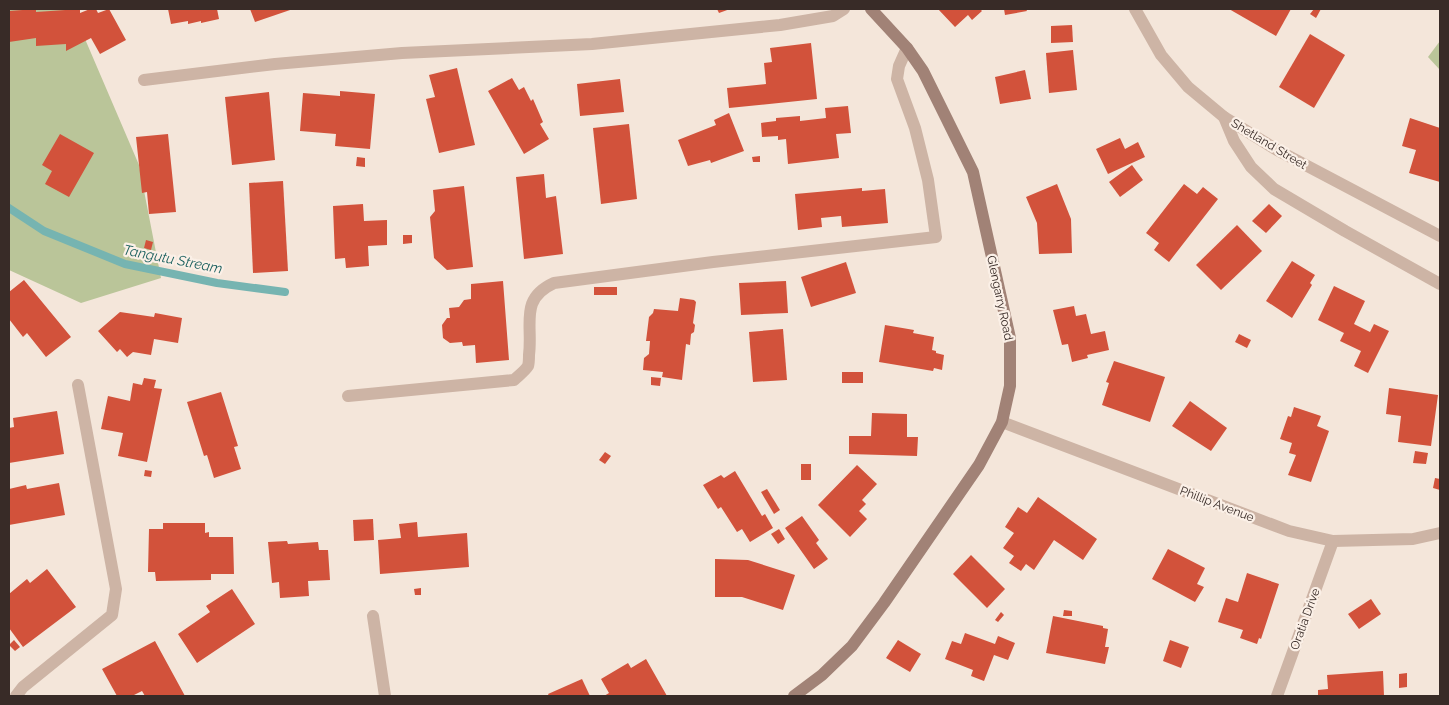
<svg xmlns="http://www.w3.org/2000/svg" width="1449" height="705" font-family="Raleway,sans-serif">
	<rect width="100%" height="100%" fill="#f4e6da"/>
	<g fill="#bac599">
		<polygon points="9,9 76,9 85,39 139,165 161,278 81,303 9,270"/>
		<polygon points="1440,41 1440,70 1428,57"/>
	</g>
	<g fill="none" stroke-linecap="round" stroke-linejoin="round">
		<polyline stroke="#76b4b1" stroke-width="8" points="9,208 44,231 125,264 217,283 285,292"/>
	</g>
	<g fill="#d2523b">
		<polygon points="36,9 36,12 80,9 80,13 90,9 96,9 98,13 109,9 126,40 100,54 91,38 66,51 66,44 36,46 36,38 9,42 9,11"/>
		<polygon points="168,9 217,9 219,19 201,23 201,21 188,24 188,21 171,24"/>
		<polygon points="250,9 293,9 255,22"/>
		<polygon points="717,9 730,9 719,13"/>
		<polygon points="938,9 980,9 982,11 972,20 968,15 955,27"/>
		<polygon points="1004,9 1026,9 1027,11 1005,15"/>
		<polygon points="1229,9 1291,9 1276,36"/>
		<polygon points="1314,9 1321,9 1316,18 1310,14"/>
		<polygon points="1072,25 1073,42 1051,43 1051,26"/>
		<polygon points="1310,34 1345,55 1314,108 1279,87"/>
		<polygon points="811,43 817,99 729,108 727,88 766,84 764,63 772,62 770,48"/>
		<polygon points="1073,50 1077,90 1049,93 1046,53"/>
		<polygon points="457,68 475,145 439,153 426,99 435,97 429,75"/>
		<polygon points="1025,70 1031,99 1000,104 995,77"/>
		<polygon points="512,78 519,90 524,87 531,101 533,99 543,122 540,124 549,139 524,154 488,91"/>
		<polygon points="620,79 624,112 580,116 577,84"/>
		<polygon points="340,91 375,94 370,149 335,146 336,134 300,131 303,93 340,96"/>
		<polygon points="269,92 275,160 232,165 225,97"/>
		<polygon points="848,106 851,133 836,134 839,158 788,164 786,139 778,140 778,136 762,137 761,123 776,121 776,118 800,116 800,121 826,118 825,108"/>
		<polygon points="729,113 744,151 711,163 710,160 688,166 678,140 716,125 714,120"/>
		<polygon points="1410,118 1440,128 1440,182 1409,173 1416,150 1402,146"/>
		<polygon points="629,124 637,199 601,204 593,128"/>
		<polygon points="60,134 94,153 69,197 45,184 52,171 42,165"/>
		<polygon points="168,134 176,212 149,214 147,192 142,193 136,137"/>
		<polygon points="1120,138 1125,149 1138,142 1145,157 1108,174 1096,149"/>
		<polygon points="760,156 760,162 753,162 752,157"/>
		<polygon points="357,157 365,158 365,167 356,166"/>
		<polygon points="1132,165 1143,180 1120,197 1109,182"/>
		<polygon points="544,174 546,198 556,196 563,254 524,259 516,177"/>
		<polygon points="283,181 288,271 253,273 249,183"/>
		<polygon points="1057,184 1071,219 1072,253 1039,254 1037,223 1026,197"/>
		<polygon points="1184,184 1197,194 1203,187 1218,199 1169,262 1154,250 1159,243 1146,233"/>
		<polygon points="464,186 473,267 447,270 434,258 430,217 435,211 433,190"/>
		<polygon points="862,188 862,191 885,189 888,223 842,227 841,216 821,218 822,227 798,230 795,194"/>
		<polygon points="363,204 364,221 387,220 387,245 368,246 369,266 346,268 345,258 335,259 333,206"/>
		<polygon points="1269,204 1282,216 1266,233 1252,221"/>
		<polygon points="1237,225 1262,251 1221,290 1196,265"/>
		<polygon points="403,235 412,235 412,243 403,244"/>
		<polygon points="146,240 153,242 151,250 144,248"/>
		<polygon points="1292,261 1315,275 1310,283 1312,285 1292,318 1266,301"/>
		<polygon points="846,262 856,293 811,307 801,277"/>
		<polygon points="24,280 71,337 46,357 27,333 23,337 9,319 9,292"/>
		<polygon points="503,281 509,360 476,363 475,345 463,346 462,342 450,343 443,338 442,325 447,318 450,318 449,308 459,307 464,300 471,299 471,284"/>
		<polygon points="786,281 788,313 741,315 739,283"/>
		<polygon points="1334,286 1365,301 1354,324 1370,332 1374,324 1389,331 1368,373 1354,366 1361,351 1340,341 1344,333 1318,320"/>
		<rect x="594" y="287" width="23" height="8"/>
		<polygon points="680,298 694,300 696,302 693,323 695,325 694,332 691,334 690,345 686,344 682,380 662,377 663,372 643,370 644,358 649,354 650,341 646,341 649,317 653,313 654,309 678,311"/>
		<polygon points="1074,306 1076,316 1086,314 1091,334 1105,331 1109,350 1087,355 1088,358 1072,362 1068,344 1062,345 1053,310"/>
		<polygon points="120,312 154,317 155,313 182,318 178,343 154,339 151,355 133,352 127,357 120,349 117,352 98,331"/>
		<polygon points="885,325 914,330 913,333 934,337 932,350 936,351 936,353 944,355 942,370 934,368 933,371 879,362"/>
		<polygon points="783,329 787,380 753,382 749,332"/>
		<polygon points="1239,334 1251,340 1247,348 1235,342"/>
		<polygon points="1114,361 1165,377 1150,422 1102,405 1109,383 1106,382"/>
		<rect x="842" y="372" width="21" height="11"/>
		<polygon points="651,377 661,378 660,386 651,385"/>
		<polygon points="144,378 156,380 154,388 162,389 147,462 118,456 123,433 101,429 108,396 130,401 133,383 142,385"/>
		<polygon points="1389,388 1438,395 1431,446 1398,442 1401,416 1386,414"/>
		<polygon points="221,392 238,446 234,447 241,469 214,478 207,455 204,456 187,402"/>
		<polygon points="1190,401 1227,428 1211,451 1172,426"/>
		<polygon points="1294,407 1321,416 1317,426 1329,431 1311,482 1288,475 1296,455 1289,453 1292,443 1280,439 1288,416 1291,417"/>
		<polygon points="57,411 64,454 9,463 9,428 14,427 13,418"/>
		<polygon points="872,413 907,414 907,437 918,437 917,456 849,454 849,436 871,436"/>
		<polygon points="1415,451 1428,453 1426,464 1413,463"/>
		<polygon points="605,452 611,456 605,464 599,460"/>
		<rect x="801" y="464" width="10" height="16"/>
		<polygon points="857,465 877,484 862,500 866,504 859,511 867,519 850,537 818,505"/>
		<polygon points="145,470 152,471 151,477 144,476"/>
		<polygon points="735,471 762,516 765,514 773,528 750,542 742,529 737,532 721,507 718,509 703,485 721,475 724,478"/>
		<polygon points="1435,478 1440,479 1440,490 1433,488"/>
		<polygon points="59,483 65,515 9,525 9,489 26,485 27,489"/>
		<polygon points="767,489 780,510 774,514 761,492"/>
		<polygon points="1038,497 1097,539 1083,560 1054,540 1034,570 1026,564 1021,571 1009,563 1014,556 1003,548 1014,533 1005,527 1018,507 1027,513"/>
		<polygon points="802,516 819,540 816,543 828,559 814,569 785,528"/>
		<polygon points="373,519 374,540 354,541 353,520"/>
		<polygon points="417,522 418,537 467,533 469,567 380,574 378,540 401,538 399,524"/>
		<polygon points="163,523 205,523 205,533 209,532 209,537 233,537 234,574 211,574 211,580 156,581 155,572 148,572 149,529 163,529"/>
		<polygon points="779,529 785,539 778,544 771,534"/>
		<polygon points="287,541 288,544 318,542 319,550 328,550 330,580 308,581 309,596 280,598 279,582 272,583 268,542"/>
		<polygon points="1168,549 1205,568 1197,584 1204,587 1195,602 1152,579"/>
		<polygon points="971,555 1005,589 987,608 953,574"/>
		<polygon points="715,559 748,560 795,575 783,610 742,597 715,597"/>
		<polygon points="47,569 76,607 23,647 9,628 9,594 27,579 30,583"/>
		<polygon points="1247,573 1279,584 1261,639 1259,638 1257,644 1240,638 1243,630 1218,622 1226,598 1238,602"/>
		<polygon points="421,588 421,595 415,595 414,589"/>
		<polygon points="232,589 255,624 197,663 178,634 210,612 206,606"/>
		<polygon points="1371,599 1381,614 1359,629 1348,614"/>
		<polygon points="1064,610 1072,611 1072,616 1063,616"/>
		<polygon points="1001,612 1004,615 998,622 995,620"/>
		<polygon points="1053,616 1103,626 1103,628 1108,629 1105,647 1109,647 1105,664 1046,653"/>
		<polygon points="965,633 995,644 998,636 1015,643 1008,660 994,655 984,681 971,676 973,670 945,659 952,641 961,644"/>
		<polygon points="14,640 20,647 15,651 9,645"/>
		<polygon points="898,640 921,654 910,672 886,658"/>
		<polygon points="1170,640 1189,647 1181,668 1163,661"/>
		<polygon points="155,641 185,696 145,696 142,691 132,696 117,696 102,669"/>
		<polygon points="646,659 667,696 604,696 609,693 601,679 628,663 631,668"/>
		<polygon points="1383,671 1384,696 1318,696 1318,690 1328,689 1327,675"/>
		<polygon points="1407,673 1407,687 1399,688 1399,674"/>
		<polygon points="582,679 590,696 549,696 548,694"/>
	</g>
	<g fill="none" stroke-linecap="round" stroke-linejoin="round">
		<g stroke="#cdb4a5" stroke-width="12">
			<polyline points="144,80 275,64 402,53 592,44 780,25 833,16 844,9"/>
			<polyline points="1224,117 1234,141 1251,167 1274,189 1345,231 1440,284"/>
			<path d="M348 396 514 380C518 376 525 371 528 366 529 363 529 358 529 355 533 324 519 299 554 283L713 262 936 237 928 180 915 128 897 79 899 66 907 48"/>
			<polyline points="373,616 385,696"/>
			<polyline points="16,696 23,687 112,615 116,589 78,385"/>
		</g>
		<g stroke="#cdb4a5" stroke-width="12">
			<polyline points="1135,9 1161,55 1188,87 1224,117 1277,150 1440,236"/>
			<polyline points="1002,422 1289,531 1333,541 1413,539 1440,533"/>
			<polyline points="1277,696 1333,541"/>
		</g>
		<polyline stroke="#a18276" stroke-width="12" points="794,696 822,675 852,646 884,603 979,465 1002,422 1010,386 1010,338 973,172 923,71 907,48 871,9"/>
	</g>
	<g text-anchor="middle" stroke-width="4.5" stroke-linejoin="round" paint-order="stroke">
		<g font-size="12" fill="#382b27" stroke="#fbf0e7">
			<text transform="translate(1269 144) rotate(31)" y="4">Shetland Street</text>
			<text transform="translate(1000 298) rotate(78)" y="4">Glengarry Road</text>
			<text transform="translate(1217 504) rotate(21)" y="4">Phillip Avenue</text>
			<text transform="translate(1305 619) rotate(-70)" y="4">Oratia Drive</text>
		</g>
		<g font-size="14" font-style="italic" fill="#185e5d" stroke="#fbf0e7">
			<text transform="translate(173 259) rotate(11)" y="5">Tangutu Stream</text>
		</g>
	</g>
	<rect width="1449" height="705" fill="none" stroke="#382b27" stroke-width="20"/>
</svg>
